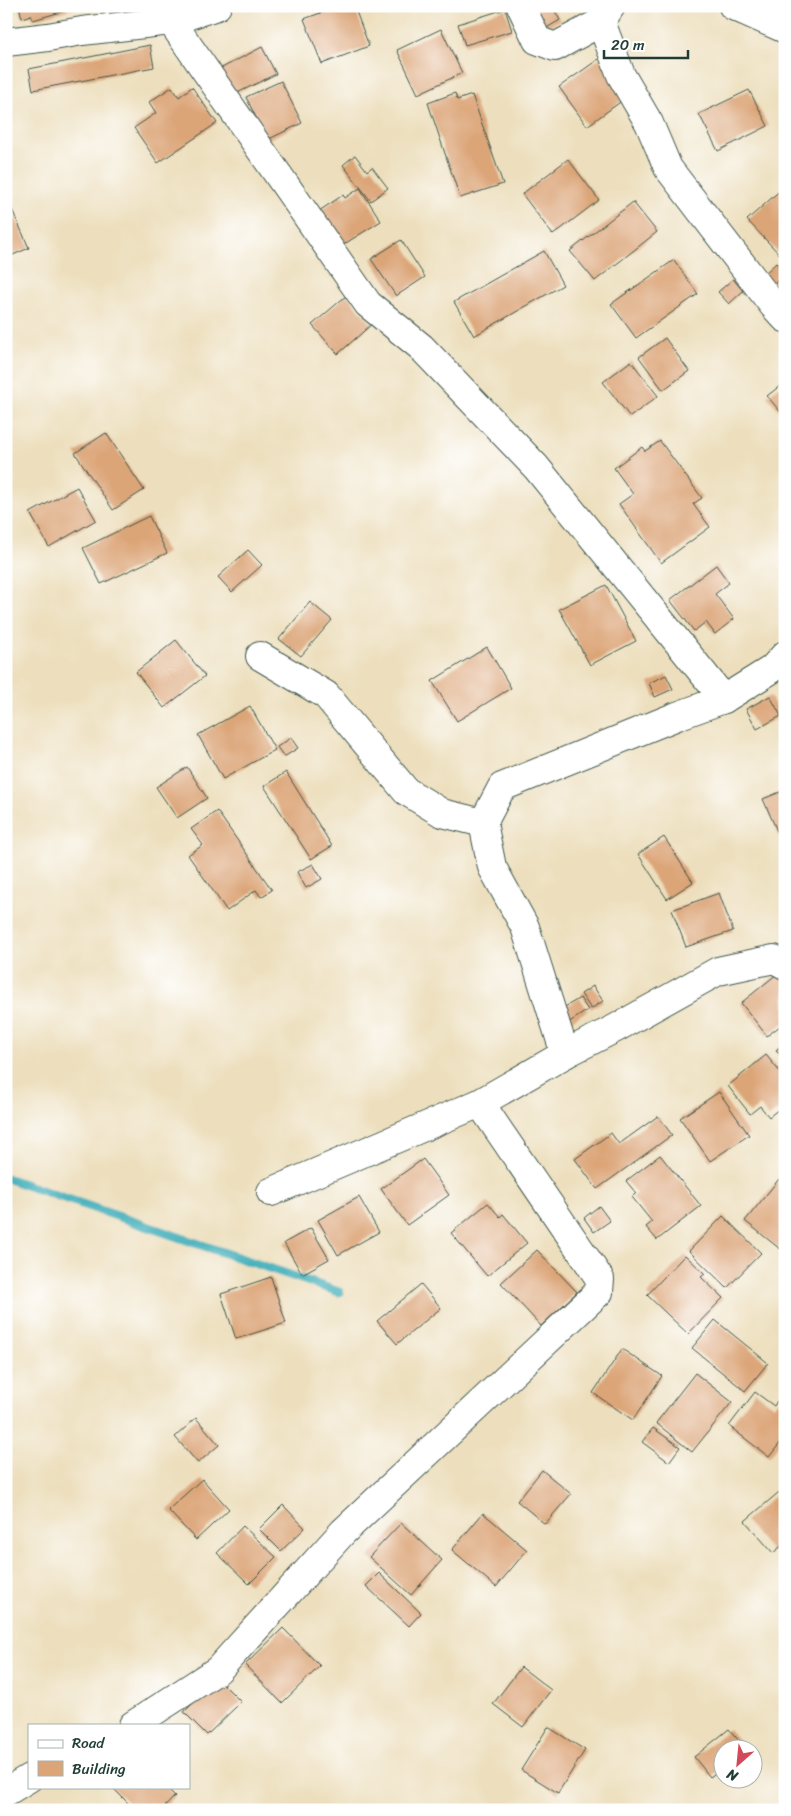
<svg xmlns="http://www.w3.org/2000/svg" width="791" height="1816" font-family="Sriracha,sans-serif">
	<rect width="100%" height="100%" fill="#fff"/>
	<filter id="ink" filterUnits="userSpaceOnUse"><feTurbulence type="fractalNoise" baseFrequency=".02" numOctaves="2"/><feDisplacementMap in="SourceGraphic" scale="10" xChannelSelector="R" yChannelSelector="G"/><feConvolveMatrix kernelMatrix="1 2 1 2 8 2 1 2 1" color-interpolation-filters="sRGB"/></filter>
	<filter id="wash" filterUnits="userSpaceOnUse"><feTurbulence type="fractalNoise" baseFrequency=".0096" numOctaves="4" result="noise"/><feDisplacementMap in="SourceGraphic" scale="20" xChannelSelector="R" yChannelSelector="G"/><feGaussianBlur stdDeviation="1.12" result="paint"/><feColorMatrix in="noise" values="0 0 0 0 0 0 0 0 0 0 0 0 0 0 0 0 0 1.4 0 .05"/><feComposite in="paint" operator="in"/></filter>
	<g filter="url(#wash)">
		<rect width="100%" height="100%" fill="#eddfbd"/>
		<g fill="none" stroke-linecap="round" stroke-linejoin="round">
			<polyline stroke="#3babb7" stroke-width="9" points="6,1178 339,1292"/>
		</g>
		<g id="blocks">
			<g fill="#dca578">
				<polygon points="19,6 74,6 75,8 33,20 31,15 22,18"/>
				<polygon points="330,6 354,6 369,46 322,64 304,19 331,9"/>
				<polygon points="543,6 552,6 560,20 540,32 530,14"/>
				<polygon points="505,9 512,31 465,45 458,24"/>
				<polygon points="441,29 462,73 418,94 397,50"/>
				<polygon points="150,45 154,67 33,90 29,69"/>
				<polygon points="262,47 276,74 231,96 218,70"/>
				<polygon points="603,56 630,95 587,126 559,87"/>
				<polygon points="281,81 302,123 267,140 246,97"/>
				<polygon points="172,87 179,97 192,87 217,123 158,163 134,128 156,113 149,102"/>
				<polygon points="749,90 768,126 718,151 699,114"/>
				<polygon points="455,93 457,100 472,95 503,184 460,198 428,103"/>
				<polygon points="355,155 367,171 372,167 388,188 371,201 343,165"/>
				<polygon points="568,159 599,200 553,235 522,194"/>
				<polygon points="785,186 785,260 747,220"/>
				<polygon points="360,188 381,221 338,248 316,213 343,195 345,198"/>
				<polygon points="633,202 657,232 595,281 570,251"/>
				<polygon points="11,207 29,248 6,258 6,209"/>
				<polygon points="401,240 425,277 396,296 371,259"/>
				<polygon points="544,251 563,285 474,336 454,302"/>
				<polygon points="674,260 698,294 636,338 611,304"/>
				<polygon points="776,263 785,273 772,286 762,276"/>
				<polygon points="733,279 743,291 729,304 718,292"/>
				<polygon points="347,295 372,324 338,354 312,325"/>
				<polygon points="665,338 689,371 663,390 639,357"/>
				<polygon points="631,361 658,396 630,417 603,382"/>
				<polygon points="785,382 785,417 767,396"/>
				<polygon points="106,433 144,490 113,510 75,453"/>
				<polygon points="660,441 702,498 693,504 710,527 661,563 619,504 633,494 614,468 642,447 645,451"/>
				<polygon points="77,487 96,520 49,547 30,513"/>
				<polygon points="149,516 167,553 101,584 83,548"/>
				<polygon points="248,550 262,565 232,592 218,577"/>
				<polygon points="716,565 729,583 715,594 734,619 715,634 706,622 694,631 670,600"/>
				<polygon points="606,585 636,641 590,665 559,609"/>
				<polygon points="310,602 332,620 301,656 279,639"/>
				<polygon points="176,640 205,676 164,708 136,672"/>
				<polygon points="487,647 511,688 457,721 432,681"/>
				<polygon points="666,675 673,689 655,697 649,683"/>
				<polygon points="770,696 781,716 757,729 746,709"/>
				<polygon points="250,706 275,750 223,779 198,735"/>
				<polygon points="291,738 298,748 284,757 277,747"/>
				<polygon points="187,767 207,798 177,818 156,787"/>
				<polygon points="286,772 332,846 311,859 264,786"/>
				<polygon points="785,790 785,849 763,799"/>
				<polygon points="217,811 272,890 261,897 256,890 227,911 188,855 203,845 191,829"/>
				<polygon points="664,837 693,882 667,899 638,854"/>
				<polygon points="313,864 322,879 306,888 297,872"/>
				<polygon points="719,893 733,931 686,947 672,910"/>
				<polygon points="782,970 785,974 785,1022 767,1036 741,1003"/>
				<polygon points="593,986 603,1001 591,1009 581,994"/>
				<polygon points="580,998 588,1010 568,1023 560,1010"/>
				<polygon points="785,1043 785,1060 776,1050"/>
				<polygon points="766,1055 785,1078 785,1104 769,1117 760,1106 750,1114 728,1086"/>
				<polygon points="719,1092 749,1135 710,1161 680,1118"/>
				<polygon points="658,1116 672,1135 597,1189 575,1159 611,1133 619,1144"/>
				<polygon points="660,1155 701,1206 657,1240 646,1227 652,1222 632,1197 636,1193 626,1181"/>
				<polygon points="423,1159 449,1195 407,1225 381,1189"/>
				<polygon points="779,1179 785,1184 785,1243 780,1249 745,1221"/>
				<polygon points="359,1197 379,1232 338,1255 318,1220"/>
				<polygon points="488,1203 500,1217 503,1214 527,1243 487,1276 451,1233"/>
				<polygon points="599,1206 610,1221 594,1232 584,1218"/>
				<polygon points="723,1216 761,1253 727,1288 689,1251"/>
				<polygon points="311,1228 329,1259 302,1274 284,1243"/>
				<polygon points="537,1250 577,1292 541,1326 501,1283"/>
				<polygon points="685,1255 705,1274 701,1277 723,1298 688,1334 647,1295"/>
				<polygon points="271,1277 286,1323 236,1339 221,1294"/>
				<polygon points="421,1284 441,1308 397,1344 377,1321"/>
				<polygon points="715,1320 768,1363 745,1391 692,1348"/>
				<polygon points="622,1349 662,1376 633,1420 593,1393"/>
				<polygon points="695,1373 732,1402 692,1452 656,1423"/>
				<polygon points="755,1392 774,1406 777,1401 785,1407 785,1437 769,1457 729,1426"/>
				<polygon points="196,1418 219,1445 198,1463 175,1437"/>
				<polygon points="653,1428 680,1447 669,1462 642,1442"/>
				<polygon points="542,1470 571,1494 545,1524 517,1501"/>
				<polygon points="202,1479 229,1509 196,1540 168,1510"/>
				<polygon points="785,1487 785,1543 773,1553 745,1521"/>
				<polygon points="283,1505 305,1528 281,1551 259,1529"/>
				<polygon points="483,1513 527,1550 496,1587 452,1550"/>
				<polygon points="401,1523 442,1560 411,1595 369,1557"/>
				<polygon points="243,1526 276,1557 249,1584 217,1553"/>
				<polygon points="379,1573 421,1613 409,1626 366,1586"/>
				<polygon points="283,1628 320,1666 282,1703 245,1665"/>
				<polygon points="521,1667 551,1690 523,1727 493,1704"/>
				<polygon points="218,1679 241,1702 207,1735 184,1712"/>
				<polygon points="548,1727 585,1750 558,1793 521,1770"/>
				<polygon points="729,1729 745,1748 724,1748 724,1767 710,1777 694,1757"/>
				<polygon points="112,1787 166,1787 175,1796 162,1810 135,1810"/>
			</g>
		</g>
	</g>
	<g filter="url(#ink)">
		<use href="#blocks" fill-opacity="0" stroke="#3e5549" stroke-width="1"/>
		<g fill="none" stroke-linecap="round" stroke-linejoin="round">
			<defs>
				<g id="minor">
					<polyline points="521,6 537,40 555,47 601,22"/>
					<polyline points="611,6 601,22 621,75 649,123 668,168 773,305 785,318"/>
					<polyline points="733,6 785,29"/>
					<polyline points="171,21 368,304 421,347 536,467 724,699"/>
					<polyline points="6,42 48,37 82,31 171,21 217,6"/>
					<polyline points="260,656 326,695 406,791 442,813 483,823"/>
					<polyline points="565,1054 525,927 492,867 483,823 502,787 677,716 724,699 772,669 785,655"/>
					<polyline points="271,1192 480,1103 565,1054 616,1028 718,971 774,959 785,965"/>
					<polyline points="133,1725 218,1670 343,1532 599,1292 600,1279 480,1103"/>
					<polyline points="6,1792 29,1778"/>
				</g>
			</defs>
			<use href="#minor" stroke="#3e5549" stroke-width="30"/>
			<use href="#minor" stroke="#fff" stroke-width="28"/>
		</g>
	</g>
	<rect width="791" height="1816" fill="none" stroke="#fff" stroke-width="25"/>
	<rect x="28" y="1724" width="162" height="65" fill="#ffffff" stroke="#a5b1ae"/>
	<rect x="38" y="1740" width="25" height="8" fill="#ffffff" stroke="#a5b1ae"/>
	<text x="72" y="1748" font-size="15" fill="#1f3d34">Road</text>
	<rect x="38" y="1761" width="25" height="15" fill="#dca578" stroke="#a5b1ae"/>
	<text x="72" y="1774" font-size="15" fill="#1f3d34">Building</text>
	<g transform="translate(738 1764) rotate(207)"><circle r="24" fill="#ffffff" stroke="#a5b1ae"/>
	<path d="M0-4L9 19L0 12L-9 19Z" fill="#d1495b"/>
	<text y="-8" font-size="14" font-weight="bold" text-anchor="middle" fill="#1f3d34">N</text>
	</g>
	<path d="M604 50v8h84v-8" fill="none" stroke="#1f3d34" stroke-width="2.5"/>
	<text x="611" y="50" font-size="15" fill="#1f3d34" stroke="#ffffff" stroke-width="4" paint-order="stroke">20 m</text>
</svg>
